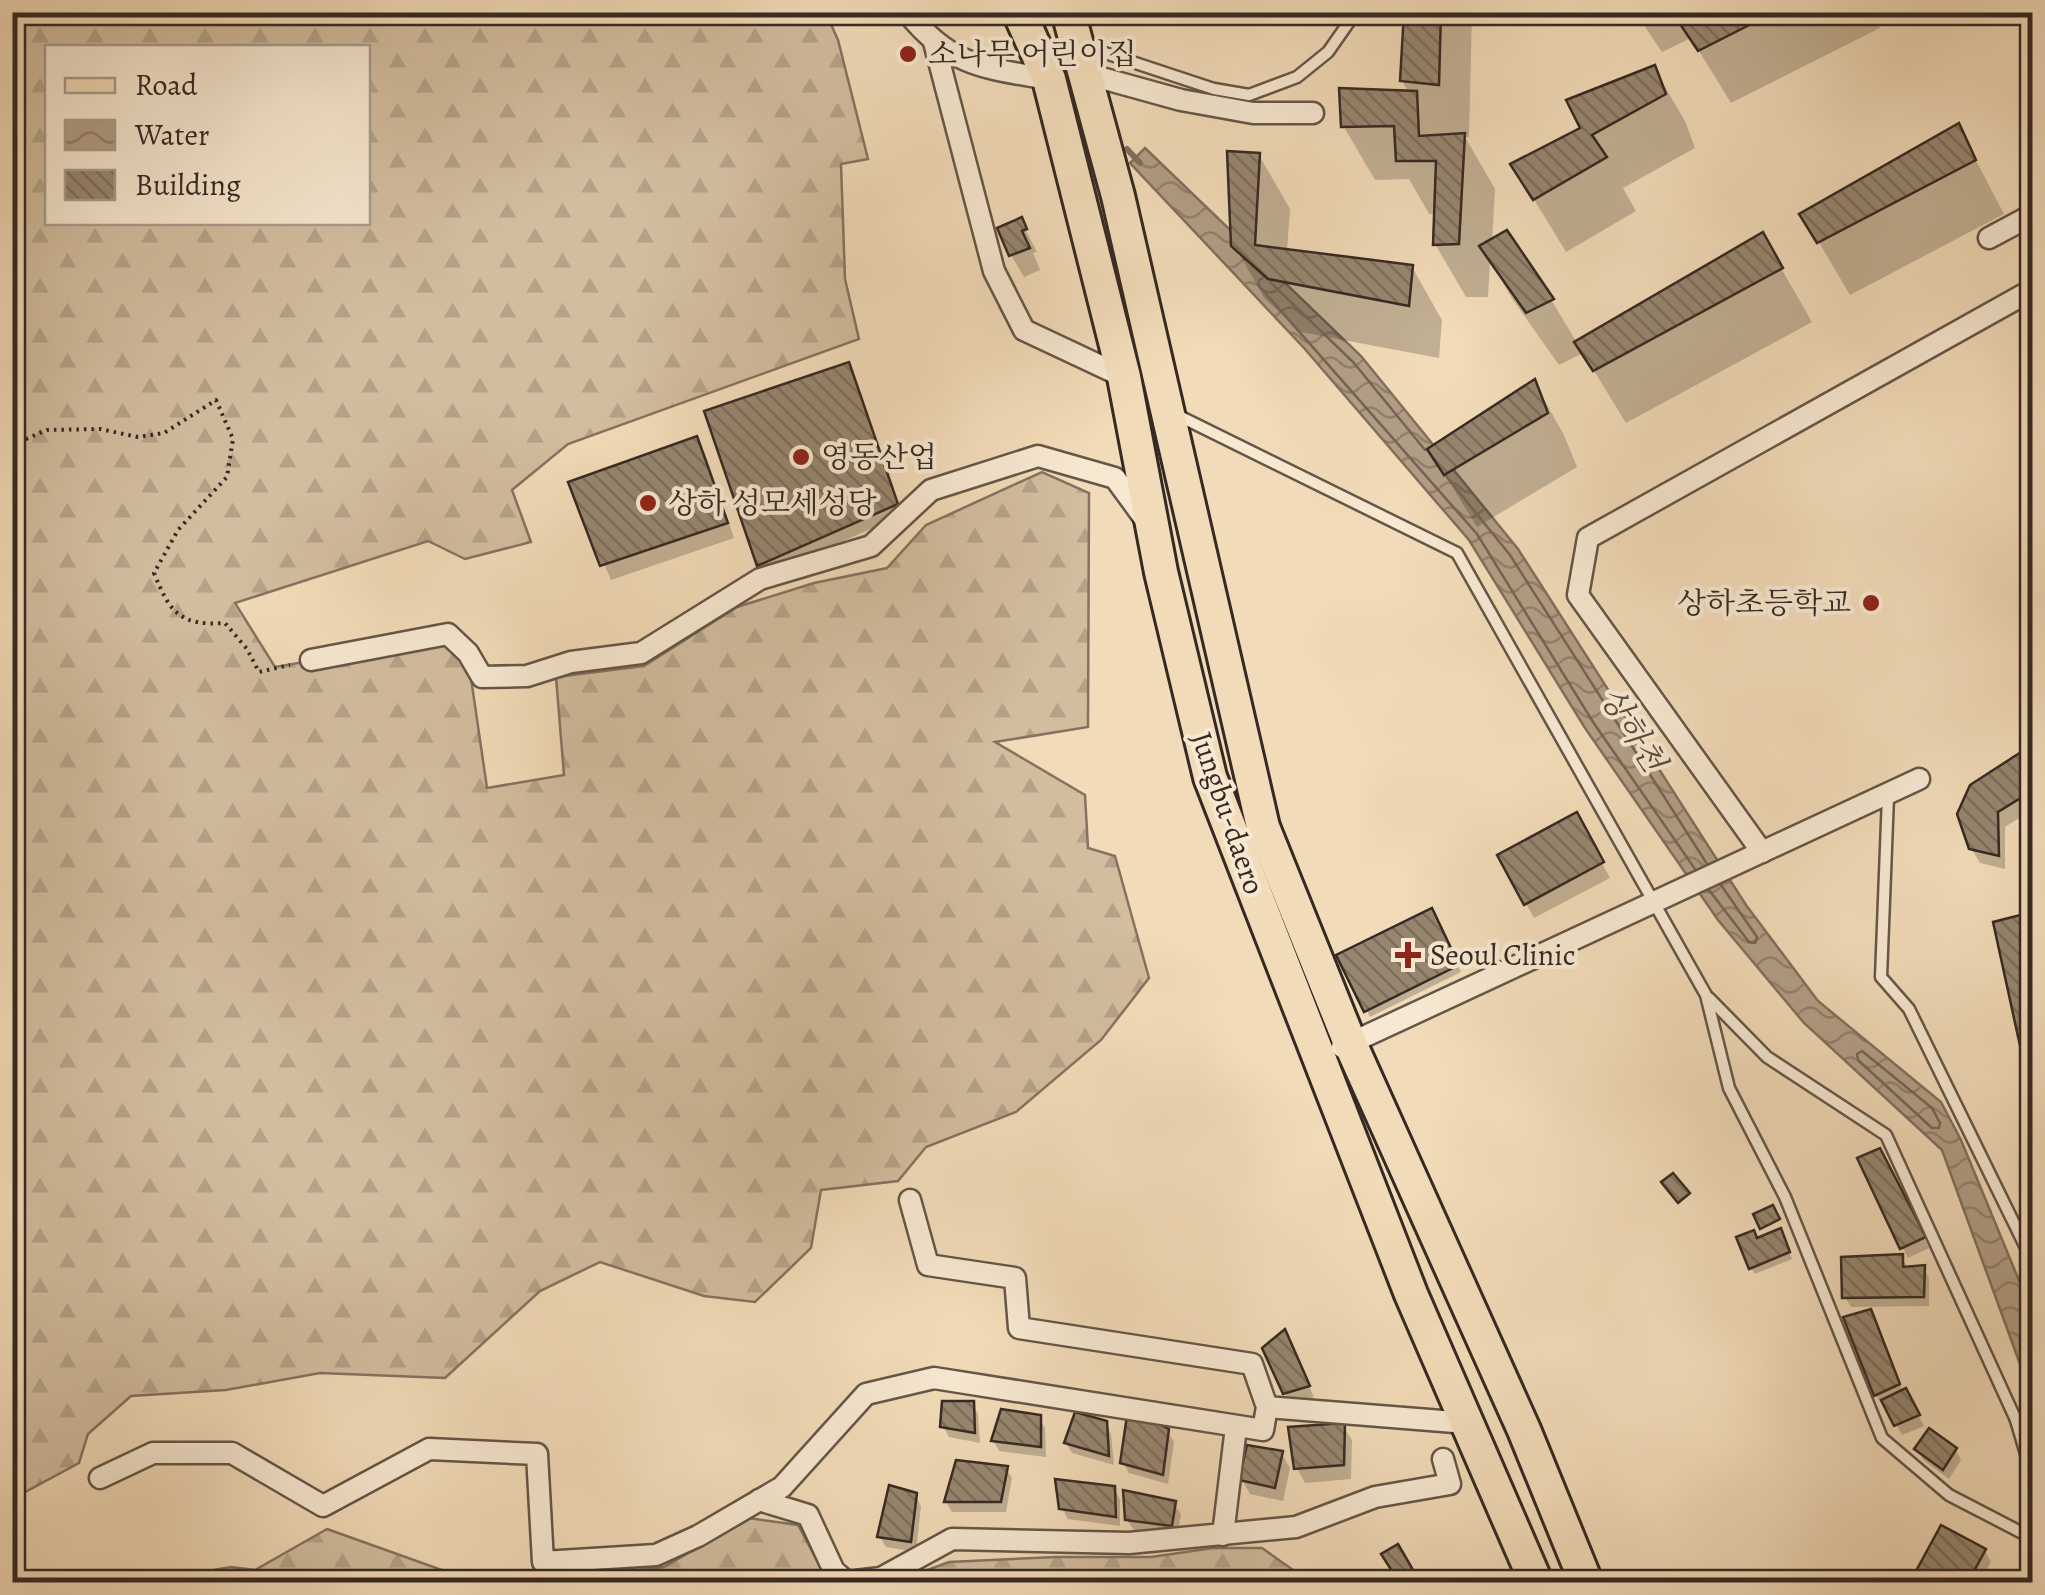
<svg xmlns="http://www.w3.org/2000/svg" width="2045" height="1595" font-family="Alegreya,'Noto Serif KR',serif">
	<defs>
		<pattern id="forest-firs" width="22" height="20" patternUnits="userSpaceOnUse" patternTransform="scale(2.5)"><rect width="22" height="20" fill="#d2bd9f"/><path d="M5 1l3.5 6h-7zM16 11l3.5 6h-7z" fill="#b5a289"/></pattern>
		<pattern id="water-waves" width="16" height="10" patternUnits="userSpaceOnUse" patternTransform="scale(2.5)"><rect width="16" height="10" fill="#b29e85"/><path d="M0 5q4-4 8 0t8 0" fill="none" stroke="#92816c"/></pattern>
		<pattern id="building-back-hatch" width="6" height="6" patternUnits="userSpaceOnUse" patternTransform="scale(2.5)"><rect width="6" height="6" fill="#978670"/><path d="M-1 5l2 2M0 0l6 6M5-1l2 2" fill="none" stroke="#7c6e5c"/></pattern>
	</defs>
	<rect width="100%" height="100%" fill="#f2dbb8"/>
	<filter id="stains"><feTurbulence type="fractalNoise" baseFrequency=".002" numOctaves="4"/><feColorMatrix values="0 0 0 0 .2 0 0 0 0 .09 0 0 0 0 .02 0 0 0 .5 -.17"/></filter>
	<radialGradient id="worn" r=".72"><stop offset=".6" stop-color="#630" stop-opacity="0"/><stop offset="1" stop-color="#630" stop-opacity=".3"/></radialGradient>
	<g fill="url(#forest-firs)" stroke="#847361" stroke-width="2.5" fill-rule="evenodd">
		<path d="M13 13H826L838 40 868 159 841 164 845 279 859 339 568 444 512 490 531 542 465 559 428 541 235 603 275 667 454 637 470 671 487 788 564 775 556 677 644 666 737 607 814 583 887 568 926 525 1042 472 1089 493 1088 727 995 742 1085 795 1088 848 1115 856 1149 978 1101 1040 1016 1112 926 1147 898 1181 821 1190 811 1248 755 1302 704 1296 600 1262 540 1291 445 1378 320 1373 226 1390 131 1396 88 1434 79 1463 18 1496 17 1554 13 1563ZM48 48H368V222H48Z"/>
		<polygon points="748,1518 798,1525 825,1575 826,1582 537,1582 664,1567"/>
		<polygon points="327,1529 442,1570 451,1582 145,1582 231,1567 255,1570"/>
		<polygon points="1213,1548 1262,1548 1310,1582 895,1582 949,1562 1056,1557 1151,1557"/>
	</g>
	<polygon fill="url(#water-waves)" stroke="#806f5e" stroke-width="2.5" points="1145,148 1361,356 1518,549 1746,905 1818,1001 1941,1102 1961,1140 2032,1312 2032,1397 1942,1150 1804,1023 1718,920 1585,728 1469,540 1304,348 1130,163"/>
	<g fill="#0003">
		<polygon points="1406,12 1472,12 1469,137 1465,137 1495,189 1492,242 1506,234 1552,301 1577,343 1762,235 1812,322 1626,423 1583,353 1559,365 1513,300 1490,261 1488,297 1466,297 1435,244 1436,214 1429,214 1409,179 1375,180 1344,127 1409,93 1402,81"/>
		<polygon points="1635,12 1671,12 1678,24 1700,12 1871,12 1880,28 1731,103 1691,38 1662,52"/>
		<polygon points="1654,68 1685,121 1695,148 1623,188 1636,211 1566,252 1513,165 1583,129"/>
		<polygon points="1958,126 2004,214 1850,295 1803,215"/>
		<polygon points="1259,155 1290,209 1287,251 1412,267 1442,320 1439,358 1301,332 1265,299 1234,245"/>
		<polygon points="1021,221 1037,252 1033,253 1040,270 1024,277 1011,255"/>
		<polygon points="848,365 902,515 766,575 707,412"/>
		<polygon points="1534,382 1564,435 1577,467 1477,527 1430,450"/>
		<polygon points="696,439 705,453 734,538 611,580 571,484"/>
		<polygon points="2031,749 2032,810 2005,827 2005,869 1980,863 1971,848"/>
		<polygon points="1576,816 1610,878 1534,918 1500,856"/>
		<polygon points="1431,912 1461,972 1370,1017 1340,956"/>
		<polygon points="2032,915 2032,1074 2026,1063"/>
		<polygon points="1885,1161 1929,1248 1908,1258 1903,1248"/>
		<polygon points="1783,1238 1792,1259 1755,1274 1751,1268 1757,1240"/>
		<polygon points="1901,1256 1907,1267 1924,1267 1929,1278 1929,1306 1851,1307 1845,1297"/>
		<polygon points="1870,1312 1903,1392 1905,1391 1924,1426 1902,1435 1885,1403 1882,1405 1876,1395"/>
		<polygon points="1290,1343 1314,1397 1291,1403 1285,1393"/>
		<polygon points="972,1404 978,1414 980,1443 949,1437 943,1426"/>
		<polygon points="1039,1418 1045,1428 1046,1457 999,1451 993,1440"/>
		<polygon points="1105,1423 1111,1434 1114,1465 1072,1453 1066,1443"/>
		<polygon points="1343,1426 1352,1440 1351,1479 1305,1483 1297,1468"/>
		<polygon points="1167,1431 1174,1442 1168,1484 1129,1473 1123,1462"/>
		<polygon points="1917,1449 1955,1449 1961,1460 1949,1479 1923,1460"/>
		<polygon points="1282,1454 1290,1468 1283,1501 1250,1494 1242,1480"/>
		<polygon points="1006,1468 1012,1478 1006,1512 952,1512 946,1502"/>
		<polygon points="1113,1488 1120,1499 1120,1526 1068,1519 1062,1508"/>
		<polygon points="915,1495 921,1506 916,1552 886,1547 880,1537"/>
		<polygon points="1174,1504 1181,1514 1177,1536 1134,1530 1127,1520"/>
		<polygon points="1985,1551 1991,1562 1979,1582 1913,1582"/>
	</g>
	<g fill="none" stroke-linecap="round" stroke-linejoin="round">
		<g stroke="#746454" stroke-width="2.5">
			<polyline points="1263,278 1259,280 1259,286 1477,534 1593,722 1695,869"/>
			<polyline points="1270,282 1354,363 1425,450"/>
			<polyline points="1446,476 1510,555 1707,864"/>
			<polyline points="1709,890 1749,942 1755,943 1757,937 1721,885"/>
			<polygon points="1862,1051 1932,1108 1940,1123 1939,1128 1932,1128 1858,1060 1857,1054"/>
		</g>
		<polyline stroke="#806f5e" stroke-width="6" points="1127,149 1140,163"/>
	</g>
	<g fill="url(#building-back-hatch)" stroke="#352923" stroke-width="2.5">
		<polygon points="1404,12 1441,12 1439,85 1400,81"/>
		<polygon points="1695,12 1775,12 1698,51 1678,21"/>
		<polygon points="1655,65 1666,94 1592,135 1607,157 1533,200 1510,164 1580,128 1566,100"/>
		<polygon points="1339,88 1417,91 1419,136 1465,133 1459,244 1433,245 1436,161 1396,161 1394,126 1341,127"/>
		<polygon points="1959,123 1976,160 1817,243 1799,214"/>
		<polygon points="1227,151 1260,153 1255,245 1413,265 1409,306 1268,279 1231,246"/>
		<polygon points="1022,217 1027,229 1022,231 1030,248 1009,256 997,228"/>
		<polygon points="1507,230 1554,299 1526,313 1479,246"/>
		<polygon points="1763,232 1783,268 1593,371 1574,342"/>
		<polygon points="849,362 898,504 757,566 704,411"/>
		<polygon points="1535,379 1548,413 1444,475 1427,449"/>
		<polygon points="697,436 728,523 600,566 568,482"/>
		<polygon points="2032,745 2032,791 1998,812 1999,856 1969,849 1957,814 1970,785"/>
		<polygon points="1577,812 1604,862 1524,905 1497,855"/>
		<polygon points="1432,908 1459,965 1364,1012 1336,955"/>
		<polygon points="2032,912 2032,1063 2024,1064 1993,922"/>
		<polygon points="1880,1148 1926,1237 1900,1249 1857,1158"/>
		<polygon points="1673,1173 1690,1193 1678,1203 1661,1182"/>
		<polygon points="1773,1205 1780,1219 1760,1229 1753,1214"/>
		<polygon points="1781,1228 1790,1252 1749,1269 1736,1237 1754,1230 1757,1238"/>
		<polygon points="1903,1254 1903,1267 1925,1265 1924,1297 1842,1298 1841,1257"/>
		<polygon points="1871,1309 1900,1384 1874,1396 1843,1317"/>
		<polygon points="1285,1329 1310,1386 1283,1394 1262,1348"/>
		<polygon points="1906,1388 1920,1415 1894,1426 1881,1400"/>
		<polygon points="942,1401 974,1401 975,1433 940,1427"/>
		<polygon points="1001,1409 1041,1415 1041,1447 991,1441"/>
		<polygon points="1128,1409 1169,1429 1163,1475 1120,1463"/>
		<polygon points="1075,1412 1107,1421 1109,1456 1064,1443"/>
		<polygon points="1345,1423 1344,1465 1294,1469 1288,1427"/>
		<polygon points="1929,1428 1957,1448 1943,1470 1914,1449"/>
		<polygon points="1247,1445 1283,1451 1275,1488 1239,1480"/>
		<polygon points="956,1460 1008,1466 1001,1502 944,1502"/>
		<polygon points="1055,1479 1115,1486 1116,1517 1059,1509"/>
		<polygon points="889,1485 917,1493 911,1542 877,1537"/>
		<polygon points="1123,1490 1176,1501 1172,1526 1125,1520"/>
		<polygon points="1941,1525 1986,1549 1968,1582 1910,1582"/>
		<polygon points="1398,1544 1420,1582 1399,1582 1381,1554"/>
		<polygon points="2032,1568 2032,1582 1985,1582"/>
	</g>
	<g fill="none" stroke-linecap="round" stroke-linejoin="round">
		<defs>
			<g id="service">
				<polyline points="1087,47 1214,89 1249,95 1297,77 1328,52 1356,12"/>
				<polyline points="1177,415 1457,553 1706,995 1729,1088 1785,1197 1882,1438 1949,1495 2032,1538"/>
				<polyline points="1888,796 1881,977 1909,1009 2032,1260"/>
				<polyline points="1709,998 1767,1057 1886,1135 2016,1420 2032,1474"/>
				<polyline points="2016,1420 2032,1413"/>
			</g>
			<g id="minor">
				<path d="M907 12C951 67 985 68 1049 79"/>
				<polyline points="934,42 994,271 1024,330 1124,377"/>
				<polyline points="1087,74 1181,100 1253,113 1313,113"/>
				<polyline points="1989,238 2032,215"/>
				<polyline points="311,660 448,634 468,653 482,677 527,676 571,662 641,653 760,579 871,546 931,490 1038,456 1115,478 1145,519"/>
				<polyline points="1762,852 1578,595 1588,538 2032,290"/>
				<polyline points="1342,1047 1919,779"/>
				<polyline points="1267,1407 1467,1423"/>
				<polyline points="100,1478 153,1453 232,1453 323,1506 429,1449 537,1454 543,1562 656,1555 698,1536 782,1487 866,1394 934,1378 1263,1430 1267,1407 1252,1364 1019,1328 1015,1278 928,1265 910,1200"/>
				<polyline points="759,1500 808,1515 834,1571 847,1582 881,1578 952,1539 1129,1543 1296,1527 1375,1497 1450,1484 1443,1459"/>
				<polyline points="1223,1535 1236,1427"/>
			</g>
			<g id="primary">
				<polyline points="1019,12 1049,79 1124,377 1161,572 1210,777 1411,1294 1536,1582"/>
				<polyline points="1068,12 1118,196 1263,827 1350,1043 1524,1430 1586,1582"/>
			</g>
		</defs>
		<use href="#service" stroke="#645648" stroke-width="15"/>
		<use href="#minor" stroke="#645648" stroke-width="25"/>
		<use href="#primary" stroke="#352923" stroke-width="38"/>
		<path stroke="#352923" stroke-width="4" stroke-dasharray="2.5 5" stroke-linecap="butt" d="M12 445 47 430 100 429 138 437 164 433 216 400 233 439 227 477 178 530 154 573C170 613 180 626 225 623L247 649 259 672 290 665"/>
		<use href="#service" stroke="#f7e8d1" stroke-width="10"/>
		<use href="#minor" stroke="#f7e8d1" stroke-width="20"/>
		<use href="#primary" stroke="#f2dbb8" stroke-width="32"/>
	</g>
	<g fill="#8f2418" stroke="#f7e8d1" stroke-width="4">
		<circle cx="908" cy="54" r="10"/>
		<circle cx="801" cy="457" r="10"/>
		<circle cx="648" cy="503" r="10"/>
		<circle cx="1871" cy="603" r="10"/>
		<path d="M1403 940h10v10h10v10h-10v10h-10v-10h-10v-10h10z"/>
	</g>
	<g text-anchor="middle" stroke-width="8" stroke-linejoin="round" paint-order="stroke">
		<g font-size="30" fill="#352923" stroke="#f7e8d1" text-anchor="start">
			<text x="928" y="64">소나무 어린이집</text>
			<text x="821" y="467">영동산업</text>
			<text x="668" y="513">상하 성모세성당</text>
			<text x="1851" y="613" text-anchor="end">상하초등학교</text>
			<text x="1430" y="965">Seoul Clinic</text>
		</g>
		<g font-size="30" fill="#352923" stroke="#f7e8d1">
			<text transform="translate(1228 813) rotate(71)" y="10">Jungbu-daero</text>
		</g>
		<g font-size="32" font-style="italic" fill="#5a4c40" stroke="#f7e8d1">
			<text transform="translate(1633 729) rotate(58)" y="11">상하천</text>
		</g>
	</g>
	<rect width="2045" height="1595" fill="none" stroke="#f2dbb8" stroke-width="50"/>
	<rect x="15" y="15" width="2015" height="1565" fill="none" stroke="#352923" stroke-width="5"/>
	<rect x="25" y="25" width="1995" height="1545" fill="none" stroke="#352923" stroke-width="2.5"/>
	<rect x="45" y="45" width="325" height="180" fill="#f7e8d1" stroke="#a99c8b" stroke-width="2.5"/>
	<rect x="65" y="78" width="50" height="15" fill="#f2dbb8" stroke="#a99c8b" stroke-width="2.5"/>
	<text x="135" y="95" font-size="30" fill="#352923">Road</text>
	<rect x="65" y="120" width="50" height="30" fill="url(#water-waves)" stroke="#a99c8b" stroke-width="2.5"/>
	<text x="135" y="145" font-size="30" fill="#352923">Water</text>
	<rect x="65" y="170" width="50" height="30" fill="url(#building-back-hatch)" stroke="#a99c8b" stroke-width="2.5"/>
	<text x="135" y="195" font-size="30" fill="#352923">Building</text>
	<rect width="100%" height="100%" filter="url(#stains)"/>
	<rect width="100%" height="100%" fill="url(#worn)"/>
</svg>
